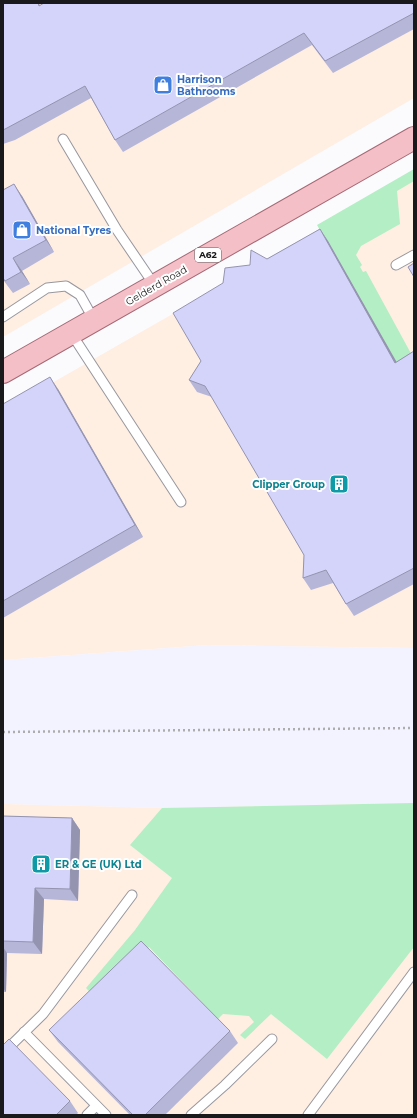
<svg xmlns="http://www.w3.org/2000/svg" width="417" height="1118" font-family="Montserrat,sans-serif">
	<rect width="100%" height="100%" fill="#fbfbfe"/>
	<polygon fill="#f3f3ff" points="207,645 414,648 414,803 162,808 3,804 3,660"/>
	<g fill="#ffeee2">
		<polygon points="3,3 414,3 414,98 3,337"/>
		<polygon points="414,176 414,648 207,645 3,660 3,411"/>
		<polygon points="414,803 414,1115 3,1115 3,804 162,808"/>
	</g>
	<g fill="#b3eec5">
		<polygon points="414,169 414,181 397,191 400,224 361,246 356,255 362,265 360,267 363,272 366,271 414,359 414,395 317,225"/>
		<polygon points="414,803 414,947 327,1059 271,1014 245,1039 240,1035 254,1022 249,1016 223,1014 218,1019 149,947 97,999 86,988 135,930 172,878 130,845 162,808"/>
	</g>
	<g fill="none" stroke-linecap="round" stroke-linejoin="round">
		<defs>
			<g id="service">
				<polyline points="63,139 117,230 155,286"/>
				<polyline points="396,265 414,255"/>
				<polyline points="3,317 47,288 66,286 80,295 94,320"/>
				<polyline points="71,333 181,502"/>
				<polyline points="24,1032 106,1115"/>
				<polyline points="3,1053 43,1014 132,895"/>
				<polyline points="87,1115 96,1106"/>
				<polyline points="191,1115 225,1085 272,1039"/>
				<polyline points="308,1115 414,972"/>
			</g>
			<polyline id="primary" points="3,372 414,138"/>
		</defs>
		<use href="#service" stroke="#97979e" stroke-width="11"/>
		<use href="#primary" stroke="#a46974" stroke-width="24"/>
		<polyline stroke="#adadb0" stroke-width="2.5" stroke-dasharray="2 3" stroke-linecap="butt" points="3,732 414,728"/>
		<use href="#service" stroke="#fff" stroke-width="9"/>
		<use href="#primary" stroke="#f5bfc8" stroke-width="22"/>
	</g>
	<g fill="#b6b6d8">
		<polygon points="3,3 39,3 40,5 414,3 414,29 333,73 312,45 123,152 115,140 91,98 15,140 3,144"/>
		<polygon points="3,190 22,196 54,252 22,271 30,284 13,293 4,281 3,281"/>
		<polygon points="320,229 328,241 396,362 414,351 414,584 354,616 346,604 333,583 311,590 303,578 304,555 212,397 197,392 189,380 201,361 223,283 250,265 267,259"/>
		<polygon points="58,389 143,537 3,618 3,404"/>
		<polygon points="3,816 72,818 80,830 78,901 44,899 42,954 7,953 6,992 3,992"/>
		<polygon points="49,1030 230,1031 238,1043 165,1115 130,1115 58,1042"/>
		<polygon points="70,1101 78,1113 76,1115 3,1115"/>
	</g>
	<g fill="#9494b0">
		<polygon points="14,184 22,196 54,252 46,240"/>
		<polygon points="320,229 328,241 404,375 395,363"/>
		<polygon points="13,258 22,271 30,284 21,272"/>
		<polygon points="50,377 58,389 143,537 135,525"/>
		<polygon points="72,818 80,830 78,901 70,889"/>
		<polygon points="35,888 44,899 42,954 33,942"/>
		<polygon points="3,947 7,953 6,992 3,988"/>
	</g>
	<g fill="#d4d4fb" stroke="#9494b0">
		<polygon points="3,3 38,3 39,6 44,3 414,3 414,13 325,61 304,33 115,140 85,86 7,128 3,130"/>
		<polygon points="14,184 46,240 13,258 21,272 5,281 3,278 3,190"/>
		<polygon points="320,229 395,363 414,351 414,568 346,604 326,570 303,578 304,555 205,386 189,380 201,361 173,313 223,283 225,268 250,265 251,250 267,259"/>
		<polygon points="414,263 414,277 408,267"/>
		<polygon points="50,377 135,525 3,601 3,404"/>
		<polygon points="3,816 72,818 70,889 35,888 33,942 3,941"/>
		<polygon points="141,941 230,1031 145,1115 133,1115 49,1030"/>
		<polygon points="9,1039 70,1101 56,1115 3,1115 3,1045"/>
	</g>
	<defs>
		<symbol id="shop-square" viewBox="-11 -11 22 22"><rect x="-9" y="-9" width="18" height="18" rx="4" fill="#3f7fe0" stroke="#fff"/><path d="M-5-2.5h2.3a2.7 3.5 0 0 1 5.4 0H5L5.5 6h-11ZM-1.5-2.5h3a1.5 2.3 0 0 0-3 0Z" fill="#fff"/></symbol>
		<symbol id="building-square" viewBox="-11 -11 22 22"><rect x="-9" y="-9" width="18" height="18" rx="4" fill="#0f9aa8" stroke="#fff"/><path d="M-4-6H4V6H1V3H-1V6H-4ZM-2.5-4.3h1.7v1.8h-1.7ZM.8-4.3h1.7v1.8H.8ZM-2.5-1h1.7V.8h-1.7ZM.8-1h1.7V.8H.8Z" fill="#fff"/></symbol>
	</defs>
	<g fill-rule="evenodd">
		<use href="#shop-square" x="152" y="74" width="22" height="22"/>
		<use href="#shop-square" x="11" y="219" width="22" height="22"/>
		<use href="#building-square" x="328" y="473" width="22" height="22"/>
		<use href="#building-square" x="30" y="853" width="22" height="22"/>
	</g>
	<g text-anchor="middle" stroke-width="4" stroke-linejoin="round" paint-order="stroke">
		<rect fill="#fff" stroke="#5e5e5f" stroke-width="1" x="195" y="248" width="26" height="14" rx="3"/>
		<g font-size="9" font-weight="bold" fill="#19191b">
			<text x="208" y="258">A62</text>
		</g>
		<g font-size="10" font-weight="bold" fill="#366cbe" stroke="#fff" text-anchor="start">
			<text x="177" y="83">Harrison<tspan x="177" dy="12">Bathrooms</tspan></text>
			<text x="36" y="234">National Tyres</text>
		</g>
		<g font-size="10" fill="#19191b" stroke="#fff">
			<text transform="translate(156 285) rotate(-30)" y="4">Gelderd Road</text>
		</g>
		<g font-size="10" font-weight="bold" fill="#0d838f" stroke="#fff" text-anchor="end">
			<text x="325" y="488">Clipper Group</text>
			<text x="55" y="868" text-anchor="start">ER &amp; GE (UK) Ltd</text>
		</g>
	</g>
	<rect width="417" height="1118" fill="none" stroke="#19191b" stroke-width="8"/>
</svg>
